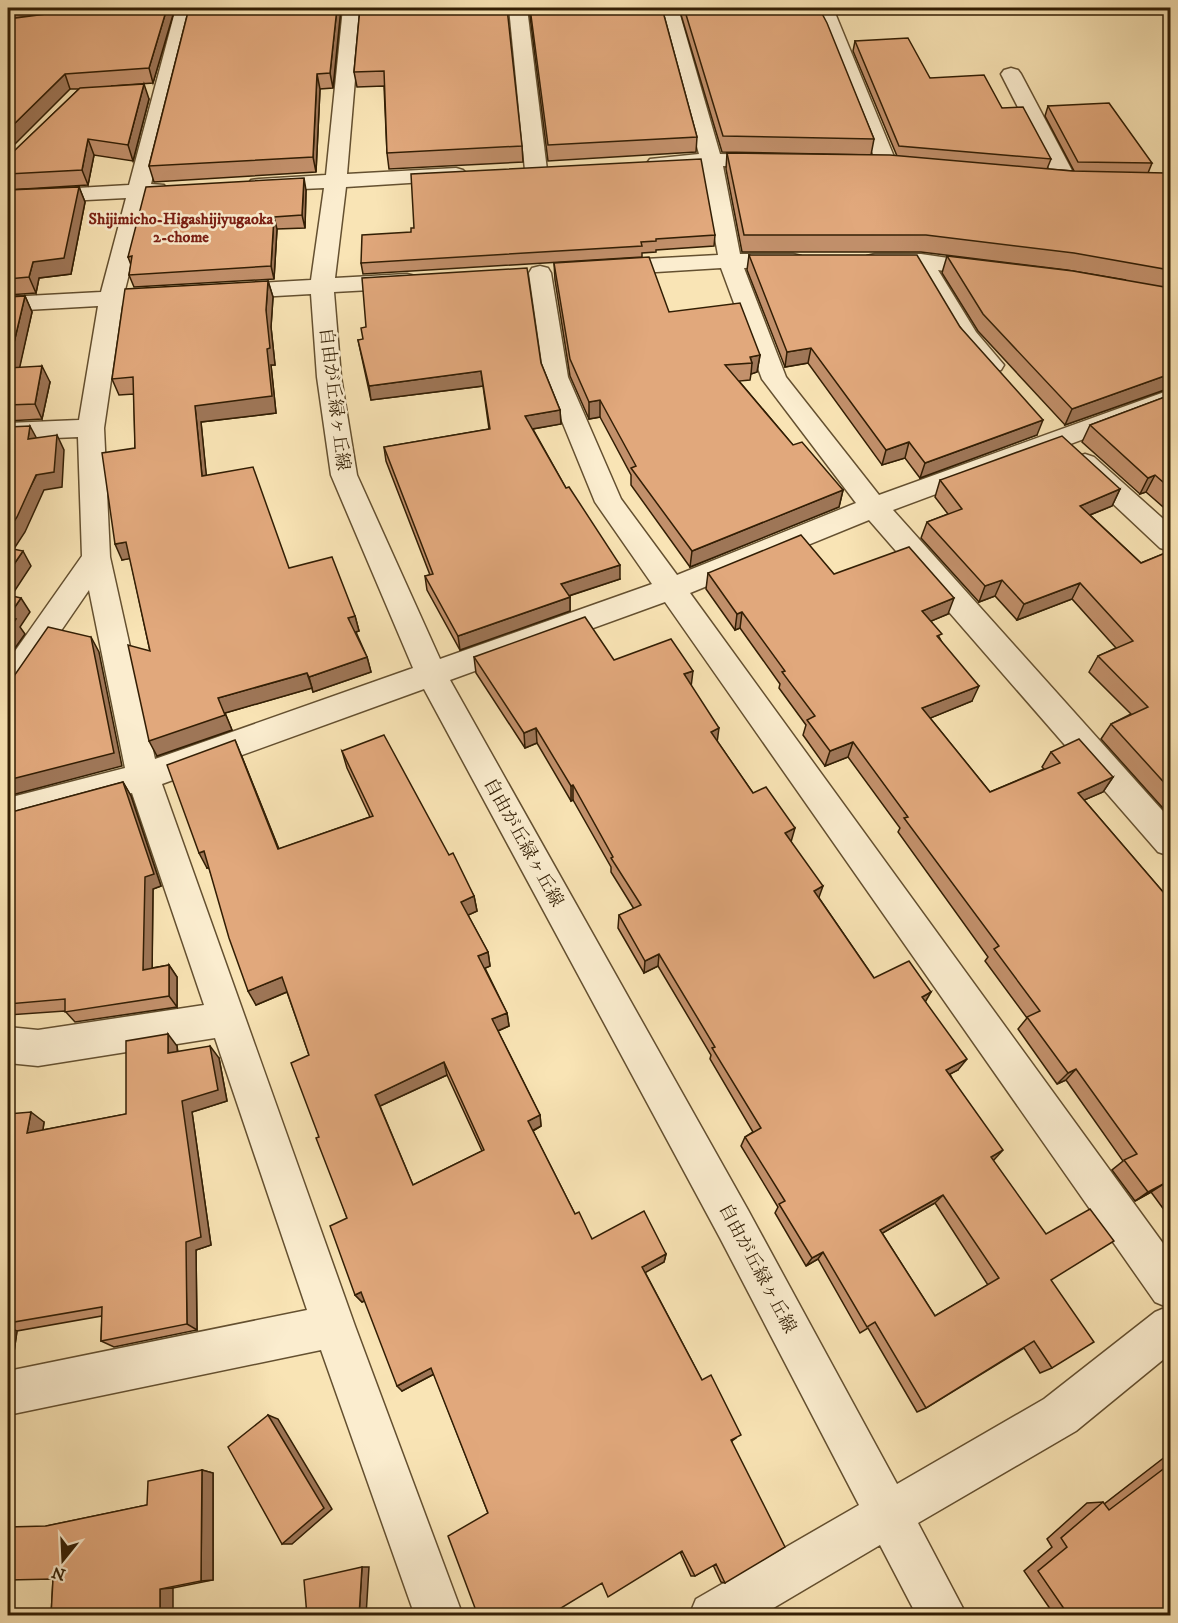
<svg xmlns="http://www.w3.org/2000/svg" width="1178" height="1623" font-family="'IM FELL DW Pica','Noto Serif JP',serif">
	<rect width="100%" height="100%" fill="#f9e4b5"/>
	<filter id="stains"><feTurbulence type="fractalNoise" baseFrequency=".00333" numOctaves="4"/><feColorMatrix values="0 0 0 0 .2 0 0 0 0 .09 0 0 0 0 .02 0 0 0 .5 -.17"/></filter>
	<radialGradient id="worn" r=".72"><stop offset=".6" stop-color="#630" stop-opacity="0"/><stop offset="1" stop-color="#630" stop-opacity=".3"/></radialGradient>
	<g fill="none" stroke-linecap="round" stroke-linejoin="round">
		<defs>
			<g id="minor">
				<path d="M176 8H194L151 184 164 185 167 190 164 195 148 197 125 290 139 292 143 297 139 302 122 305 104 428 110 557 155 759 413 668 331 475 317 377 311 294 225 299 217 297 213 292 217 287 225 285 311 280 324 188 259 191 251 190 248 185 251 180 259 179 326 175 343 8H361L347 174 456 168 463 170 467 174 463 178 456 180 346 187 335 278 407 274 415 276 419 281 415 286 407 288 334 292 341 377 357 475 440 659 652 584 595 502 544 377 529 273 532 268 540 266 548 268 551 273 568 377 621 499 677 575 856 503 762 379 721 268 608 275 600 273 597 268 600 263 608 261 718 255 702 167 657 169 650 167 647 163 650 159 699 154 660 8H678L720 154 770 155 777 157 780 161 777 165 770 167 723 166 740 254H793L801 256 804 261 801 266 744 268 786 377 879 495 1170 390V407L893 510 1170 819V856L1158 852 869 520 690 593 1170 1253V1354L1076 1431 918 1523 967 1616H917L880 1545 760 1616H689L696 1599 859 1505 720 1238 424 689 162 784 355 1326 463 1616H415L321 1350 8 1415V1371L307 1310 215 1038 38 1066 8 1063V1027L38 1030 204 1005 132 793 8 826V798L125 768 89 590 19 692 8 696V661L82 556 78 437 8 440V423L79 420 98 306 8 311V297L101 292 126 198 8 204V192L129 185ZM665 602 1155 1302 1167 1307 1155 1312 1044 1399 897 1484 748 1210 450 680Z"/>
				<polygon points="509,8 527,8 547,170 543,174 536,176 529,174 525,170"/>
				<polygon points="815,8 833,8 897,164 894,168 887,170 880,168 877,164"/>
				<polygon points="1011,68 1018,70 1021,74 1077,180 1074,185 1066,186 1058,185 1055,180 1001,74 1004,70"/>
				<path d="M875 254H921L996 265 999 270 996 275 988 277 938 270 976 332 1004 365 1001 370C994 372 988 374 983 370 958 353 930 295 914 268L867 266 864 261 867 256Z"/>
				<polygon points="1085,454 1094,457 1170,525 1170,551 1160,548 1076,469 1072,463 1076,457"/>
			</g>
		</defs>
		<use href="#minor" stroke="#645030" stroke-width="3"/>
		<use href="#minor" fill="#fbedcf" fill-rule="evenodd"/>
	</g>
	<g fill="#c2906b" stroke="#321e04" stroke-width="1.5" fill-rule="evenodd">
		<polygon points="8,8 175,8 153,83 111,86 149,99 133,161 94,155 88,185 8,190 8,156 10,155 79,89 70,89"/>
		<polygon points="189,8 341,8 333,88 320,89 316,172 154,182 149,166"/>
		<polygon points="360,8 522,146 523,162 389,169 387,153 384,86 357,87 354,72"/>
		<polygon points="527,8 662,8 697,137 696,152 548,161 529,8"/>
		<polygon points="679,8 819,8 874,139 871,155 722,152"/>
		<polygon points="855,41 930,78 1002,108 1051,159 1047,169 1074,171 1045,116 1048,106 1152,163 1148,173 1170,190 1170,388 1065,425 978,331 942,273 947,256 1126,280 1067,270 921,252 742,252 726,169 727,153 897,156 853,51"/>
		<polygon points="79,187 85,202 71,274 39,278 36,293 8,295 8,190"/>
		<polygon points="306,190 305,228 277,229 274,279 134,287 129,275 131,265 128,257"/>
		<polygon points="411,232 715,235 714,246 656,250 656,252 642,253 642,257 363,274 361,263"/>
		<polygon points="749,255 960,327 1037,435 920,478 905,458 882,465 808,363 785,367 747,270"/>
		<polygon points="554,263 669,312 760,355 757,372 751,374 750,380 739,381 793,445 843,490 839,507 690,567 631,485 631,475 600,417 589,419 570,376 555,280"/>
		<polygon points="268,281 273,297 271,327 275,365 271,365 276,413 201,422 206,475 289,568 355,616 359,631 356,632 367,657 371,672 313,692 312,688 225,713 232,730 157,756 150,651 130,558 122,560 135,448 134,394 119,395 112,379"/>
		<polygon points="25,296 32,312 19,368 50,382 42,419 8,421 8,297"/>
		<polygon points="358,340 541,363 560,410 561,424 533,429 566,488 620,579 569,596 570,597 570,611 460,650 427,590 425,576 430,575 386,461 384,447 489,429 483,386 371,400"/>
		<polygon points="1170,395 1170,513 1146,492 1140,494 1082,442 1090,425"/>
		<polygon points="940,480 1120,489 1112,506 1090,515 1141,563 1170,551 1170,816 1101,739 1111,724 1131,714 1089,672 1098,656 1116,648 1072,599 1017,620 995,596 979,602 921,538 927,522 948,514 935,497"/>
		<polygon points="708,573 834,574 948,614 931,621 972,701 930,718 990,792 1044,769 1042,767 1051,752 1113,777 1103,792 1084,800 1170,900 1170,1218 1151,1192 1135,1201 1112,1170 1123,1161 1066,1080 1057,1084 1018,1029 1027,1018 985,961 988,957 898,832 900,828 848,757 825,766 803,735 806,725 779,688 780,684 740,628 735,630 706,589"/>
		<path d="M474 657 614 660 691 685 717 741 753 793 791 842 819 898 874 978 925 1001 958 1070 950 1074 993 1160 1051 1280 1052 1368 1040 1373 1024 1348 926 1408 917 1412 868 1328 860 1333 818 1259 806 1266 775 1213 778 1207 741 1146 745 1137 753 1132 710 1059 711 1055 658 966 644 973 618 928 619 915 634 909 611 872V867L573 800 571 801 537 743 525 748 476 673ZM935 1203 988 1285 935 1316 882 1233Z"/>
		<path d="M342 751 449 855 474 896 477 911 468 915 488 952 490 966 485 968 507 1013 509 1026 498 1031 540 1115 541 1126 533 1131 575 1214 592 1239 666 1254 664 1262 645 1272 702 1380 736 1438 732 1441 725 1583 721 1582 713 1565 695 1576H691L680 1552 602 1583 488 1513 434 1374 402 1391 365 1301 362 1302 355 1295 347 1218 319 1137 309 1055 287 992 256 1005 209 868H207L242 757 279 849 370 817 347 768ZM447 1075 482 1151 413 1185 380 1106Z"/>
		<polygon points="123,782 131,796 161,886 153,889 152,968 169,965 177,977 177,1007 75,1022 65,1011 8,1015 8,813"/>
		<polygon points="177,1046 178,1052 219,1058 227,1101 192,1112 211,1245 196,1250 197,1330 114,1347 101,1341 102,1316 17,1331 13,1359 8,1360 8,1114 44,1122 43,1130 126,1114"/>
		<polygon points="1170,1453 1170,1616 1055,1616 1024,1571 1052,1547 1047,1539 1087,1503 1103,1502 1104,1504"/>
		<polygon points="202,1470 213,1473 213,1580 173,1588 85,1612 67,1615 51,1616 53,1579 46,1526 147,1505"/>
	</g>
	<g fill="#9e7657" stroke="#321e04" stroke-width="1.5">
		<polygon points="8,8 99,8 8,19"/>
		<polygon points="167,8 175,8 153,83 149,68"/>
		<polygon points="337,8 341,8 333,88 330,73"/>
		<polygon points="65,74 70,89 8,151 8,130"/>
		<polygon points="317,74 320,89 316,172 313,157"/>
		<polygon points="144,84 149,99 133,161 128,145"/>
		<polygon points="88,139 94,155 88,185 82,170"/>
		<polygon points="304,178 306,190 305,228 302,215"/>
		<polygon points="79,187 85,202 71,274 39,278 36,293 29,277 33,262"/>
		<polygon points="274,217 277,229 274,279 271,266"/>
		<polygon points="268,281 273,297 271,327 275,365 271,365 276,413 201,422 208,492 202,476 195,406 267,349 266,310"/>
		<polygon points="25,296 32,312 16,384 8,368"/>
		<polygon points="811,348 808,363 785,367 787,352"/>
		<polygon points="760,355 757,372 751,374 752,363 750,357"/>
		<polygon points="42,366 50,382 42,419 35,404"/>
		<polygon points="481,371 483,386 371,400 369,386"/>
		<polygon points="1170,374 1170,388 1065,425 1072,409"/>
		<polygon points="600,400 600,417 589,419 589,402"/>
		<polygon points="560,410 561,424 526,430 525,416"/>
		<polygon points="1043,420 1037,435 920,478 925,463"/>
		<polygon points="30,426 38,441 28,439"/>
		<polygon points="57,435 64,450 62,487 44,490 25,532 8,558 8,531"/>
		<polygon points="909,442 905,458 882,465 886,450"/>
		<polygon points="1155,475 1146,492 1140,494 1148,478"/>
		<polygon points="1120,489 1112,506 1072,522 1080,506"/>
		<polygon points="843,490 839,507 690,567 692,551"/>
		<polygon points="126,542 134,558 122,560 115,544"/>
		<polygon points="23,551 31,566 8,601 8,573"/>
		<polygon points="620,565 620,579 562,598 561,584"/>
		<polygon points="1002,580 995,596 979,602 985,586"/>
		<polygon points="1080,583 1072,599 1017,620 1024,604"/>
		<polygon points="570,597 570,611 460,650 458,636"/>
		<polygon points="21,598 30,612 20,627 25,634 8,658 8,617"/>
		<polygon points="954,598 948,614 917,627 922,611"/>
		<polygon points="742,612 740,628 735,630 737,614"/>
		<polygon points="355,616 359,631 352,633 348,618"/>
		<polygon points="91,637 99,652 122,766 8,796 8,780"/>
		<polygon points="367,657 371,672 313,692 309,677"/>
		<polygon points="693,671 691,687 684,674"/>
		<polygon points="307,673 312,688 225,713 232,730 157,756 149,741 218,698"/>
		<polygon points="979,686 972,701 916,724 922,708"/>
		<polygon points="536,728 537,743 525,748 524,733"/>
		<polygon points="719,728 717,743 711,732"/>
		<polygon points="235,740 242,757 285,865 278,849"/>
		<polygon points="853,742 848,757 825,766 830,751"/>
		<polygon points="1113,777 1103,792 1068,807 1078,793"/>
		<polygon points="123,782 131,796 161,886 153,889 152,981 143,970"/>
		<polygon points="573,785 573,800 571,801 571,786"/>
		<polygon points="795,828 791,842 785,833"/>
		<polygon points="204,851 213,866 207,868 199,853"/>
		<polygon points="823,886 818,900 814,891"/>
		<polygon points="474,896 477,911 464,917 461,902"/>
		<polygon points="488,952 490,966 481,970 478,956"/>
		<polygon points="659,954 658,966 644,973 645,961"/>
		<polygon points="169,965 177,977 177,1007 169,996"/>
		<polygon points="282,977 289,991 256,1005 248,991"/>
		<polygon points="931,992 924,1004 922,997"/>
		<polygon points="507,1013 509,1026 495,1032 492,1019"/>
		<polygon points="168,1034 177,1046 178,1065 168,1053"/>
		<polygon points="210,1046 219,1058 227,1101 192,1112 211,1245 196,1250 197,1330 187,1324 182,1101"/>
		<polygon points="967,1059 958,1070 938,1080 946,1070"/>
		<polygon points="444,1062 447,1075 380,1106 375,1095"/>
		<polygon points="1076,1069 1066,1080 1057,1084 1068,1073"/>
		<polygon points="31,1112 44,1122 41,1143 27,1133"/>
		<polygon points="540,1115 541,1126 530,1132 528,1121"/>
		<polygon points="1003,1150 994,1160 982,1166 991,1157"/>
		<polygon points="1165,1183 1151,1192 1135,1201 1148,1192"/>
		<polygon points="943,1195 935,1203 874,1238 880,1230"/>
		<polygon points="823,1252 818,1259 806,1266 812,1258"/>
		<polygon points="666,1254 664,1262 641,1275 642,1267"/>
		<polygon points="361,1292 368,1299 362,1302 355,1295"/>
		<polygon points="8,1327 17,1331 13,1359 8,1357"/>
		<polygon points="431,1368 436,1373 402,1391 397,1386"/>
		<polygon points="268,1415 278,1419 332,1509 292,1544 282,1544"/>
		<polygon points="202,1470 213,1473 213,1580 201,1581"/>
		<polygon points="362,1567 369,1567 366,1616 359,1616"/>
		<polygon points="173,1588 173,1616 160,1616 160,1589"/>
	</g>
	<g fill="#e1a87c" stroke="#321e04" stroke-width="1.5" fill-rule="evenodd">
		<polygon points="92,8 167,8 149,68 65,74 8,130 8,19"/>
		<polygon points="189,8 337,8 330,73 317,74 313,157 149,166"/>
		<polygon points="360,8 507,8 522,146 387,153 384,71 354,72"/>
		<polygon points="530,8 662,8 697,137 548,145"/>
		<polygon points="684,8 819,8 827,23 874,139 723,136"/>
		<polygon points="908,38 930,78 984,75 1002,108 1023,107 1051,159 899,146 855,41"/>
		<polygon points="144,84 128,145 88,139 82,170 8,174 8,156 10,155 80,88"/>
		<polygon points="1109,103 1152,163 1078,162 1048,106"/>
		<polygon points="727,153 890,155 1072,171 1166,173 1170,178 1170,270 1074,253 926,235 744,235"/>
		<polygon points="701,159 715,235 656,239 656,241 641,242 642,246 361,263 362,235 411,232 411,228 414,228 411,174"/>
		<polygon points="304,178 302,215 274,217 271,266 129,275 132,256 128,257 146,187"/>
		<polygon points="79,187 64,258 33,262 29,277 8,279 8,190"/>
		<polygon points="749,255 917,255 960,327 1043,420 925,463 909,442 886,450 811,348 787,352"/>
		<polygon points="947,256 1073,271 1170,288 1170,374 1072,409 983,314"/>
		<polygon points="649,257 669,312 740,303 760,355 750,357 752,363 725,365 793,445 802,442 843,490 692,551 631,468 636,466 600,400 589,402 570,359 554,263"/>
		<polygon points="527,268 541,363 560,410 525,416 566,488 569,487 620,565 561,584 570,597 458,636 425,576 433,574 384,447 490,429 481,371 369,386 358,340 363,339 361,328 366,327 362,278"/>
		<polygon points="268,281 266,310 270,348 267,349 272,396 195,406 202,476 253,467 289,568 332,557 355,616 348,618 367,657 309,677 307,673 218,698 225,715 149,741 128,645 150,651 126,542 115,544 102,453 135,448 133,377 112,379 125,289"/>
		<polygon points="25,296 8,368 42,366 35,404 8,405 8,297"/>
		<polygon points="1170,395 1170,488 1155,475 1148,478 1090,425"/>
		<polygon points="30,426 28,439 57,435 54,472 36,475 17,517 8,531 8,427"/>
		<polygon points="1062,436 1120,489 1080,506 1141,563 1170,551 1170,789 1111,724 1148,707 1098,656 1133,641 1080,583 1024,604 1002,580 985,586 927,522 962,509 940,480"/>
		<polygon points="801,535 834,574 909,547 954,598 922,611 942,634 937,636 979,686 922,708 990,792 1060,763 1051,752 1079,739 1113,777 1078,793 1170,900 1170,1190 1165,1183 1148,1192 1124,1160 1137,1154 1076,1069 1068,1073 1027,1017 1040,1011 994,949 999,946 904,818 908,817 853,742 830,751 807,720 815,716 782,672 785,671 742,612 737,614 708,573"/>
		<polygon points="8,548 23,551 8,573"/>
		<polygon points="8,595 21,598 8,617 16,619 8,631"/>
		<path d="M585 617 614 660 671 639 693 671 684 674 719 728 711 732 753 793 766 787 795 828 785 833 823 886 814 891 874 978 909 961 931 992 922 997 967 1059 946 1070 1003 1150 991 1157 1046 1234 1090 1209 1114 1241 1051 1280 1094 1342 1052 1368 1034 1341 926 1408 875 1322 867 1327 823 1252 812 1258 779 1204 785 1201 745 1137 761 1128 712 1048 715 1047 659 954 645 961 619 915 641 905 611 858 613 857 573 785 571 786 536 728 524 733 474 657ZM943 1195 999 1278 935 1316 880 1230Z"/>
		<polygon points="48,627 91,637 114,753 8,780 8,681 12,679"/>
		<path d="M384 735 449 855 453 853 474 896 461 902 488 952 478 956 507 1013 492 1019 540 1115 528 1121 575 1214 579 1212 592 1239 644 1211 666 1254 642 1267 702 1380 711 1375 741 1435 731 1440 785 1547 725 1583 716 1564 695 1576 682 1551 608 1597 602 1583 548 1616H478L448 1536 488 1513 431 1368 397 1386 361 1292 355 1295 330 1226 347 1218 316 1138 319 1137 291 1063 309 1055 282 977 248 991 229 938 204 851 199 853 167 765 235 740 278 849 373 816 342 751ZM444 1062 484 1150 413 1185 375 1095Z"/>
		<polygon points="123,782 154,874 145,877 143,970 169,965 169,996 65,1012 65,999 8,1004 8,813"/>
		<polygon points="168,1034 168,1053 210,1046 218,1090 182,1101 201,1237 186,1242 187,1324 101,1341 102,1307 8,1323 8,1114 31,1112 27,1133 126,1114 126,1041"/>
		<polygon points="268,1415 324,1508 282,1544 228,1447"/>
		<polygon points="1170,1464 1170,1616 1069,1616 1038,1571 1067,1547 1061,1538 1103,1502 1109,1510"/>
		<polygon points="202,1470 201,1581 160,1589 160,1616 85,1616 85,1610 57,1616 51,1616 53,1579 8,1580 8,1527 46,1526 147,1505 148,1481"/>
		<polygon points="362,1567 359,1616 307,1616 304,1580"/>
	</g>
	<g text-anchor="middle" stroke-width="5" stroke-linejoin="round" paint-order="stroke">
		<g font-size="16" font-weight="bold" fill="#7a1f14" stroke="#fbedcf">
			<text x="181" y="224">Shijimicho-Higashijiyugaoka<tspan x="181" dy="18">2-chome</tspan></text>
		</g>
		<g font-size="18" fill="#321e04" stroke="#fbedcf">
			<text transform="translate(335 399) rotate(83)" y="6">自由が丘緑ヶ丘線</text>
			<text transform="translate(524 842) rotate(61)" y="6">自由が丘緑ヶ丘線</text>
			<text transform="translate(758 1268) rotate(62)" y="6">自由が丘緑ヶ丘線</text>
		</g>
	</g>
	<rect width="1178" height="1623" fill="none" stroke="#f9e4b5" stroke-width="30"/>
	<rect x="9" y="9" width="1160" height="1605" fill="none" stroke="#321e04" stroke-width="3"/>
	<rect x="15" y="15" width="1148" height="1593" fill="none" stroke="#321e04" stroke-width="1.5"/>
	<g transform="translate(63 1560) rotate(198)" stroke="#fbedcf" stroke-width="4.5" paint-order="stroke">
	<path d="M0-4.5L10 22L0 15L-10 22Z" fill="#321e04"/>
	<text y="-9" font-size="16" font-weight="bold" text-anchor="middle" fill="#321e04">N</text>
	</g>
	<rect width="100%" height="100%" filter="url(#stains)"/>
	<rect width="100%" height="100%" fill="url(#worn)"/>
</svg>
